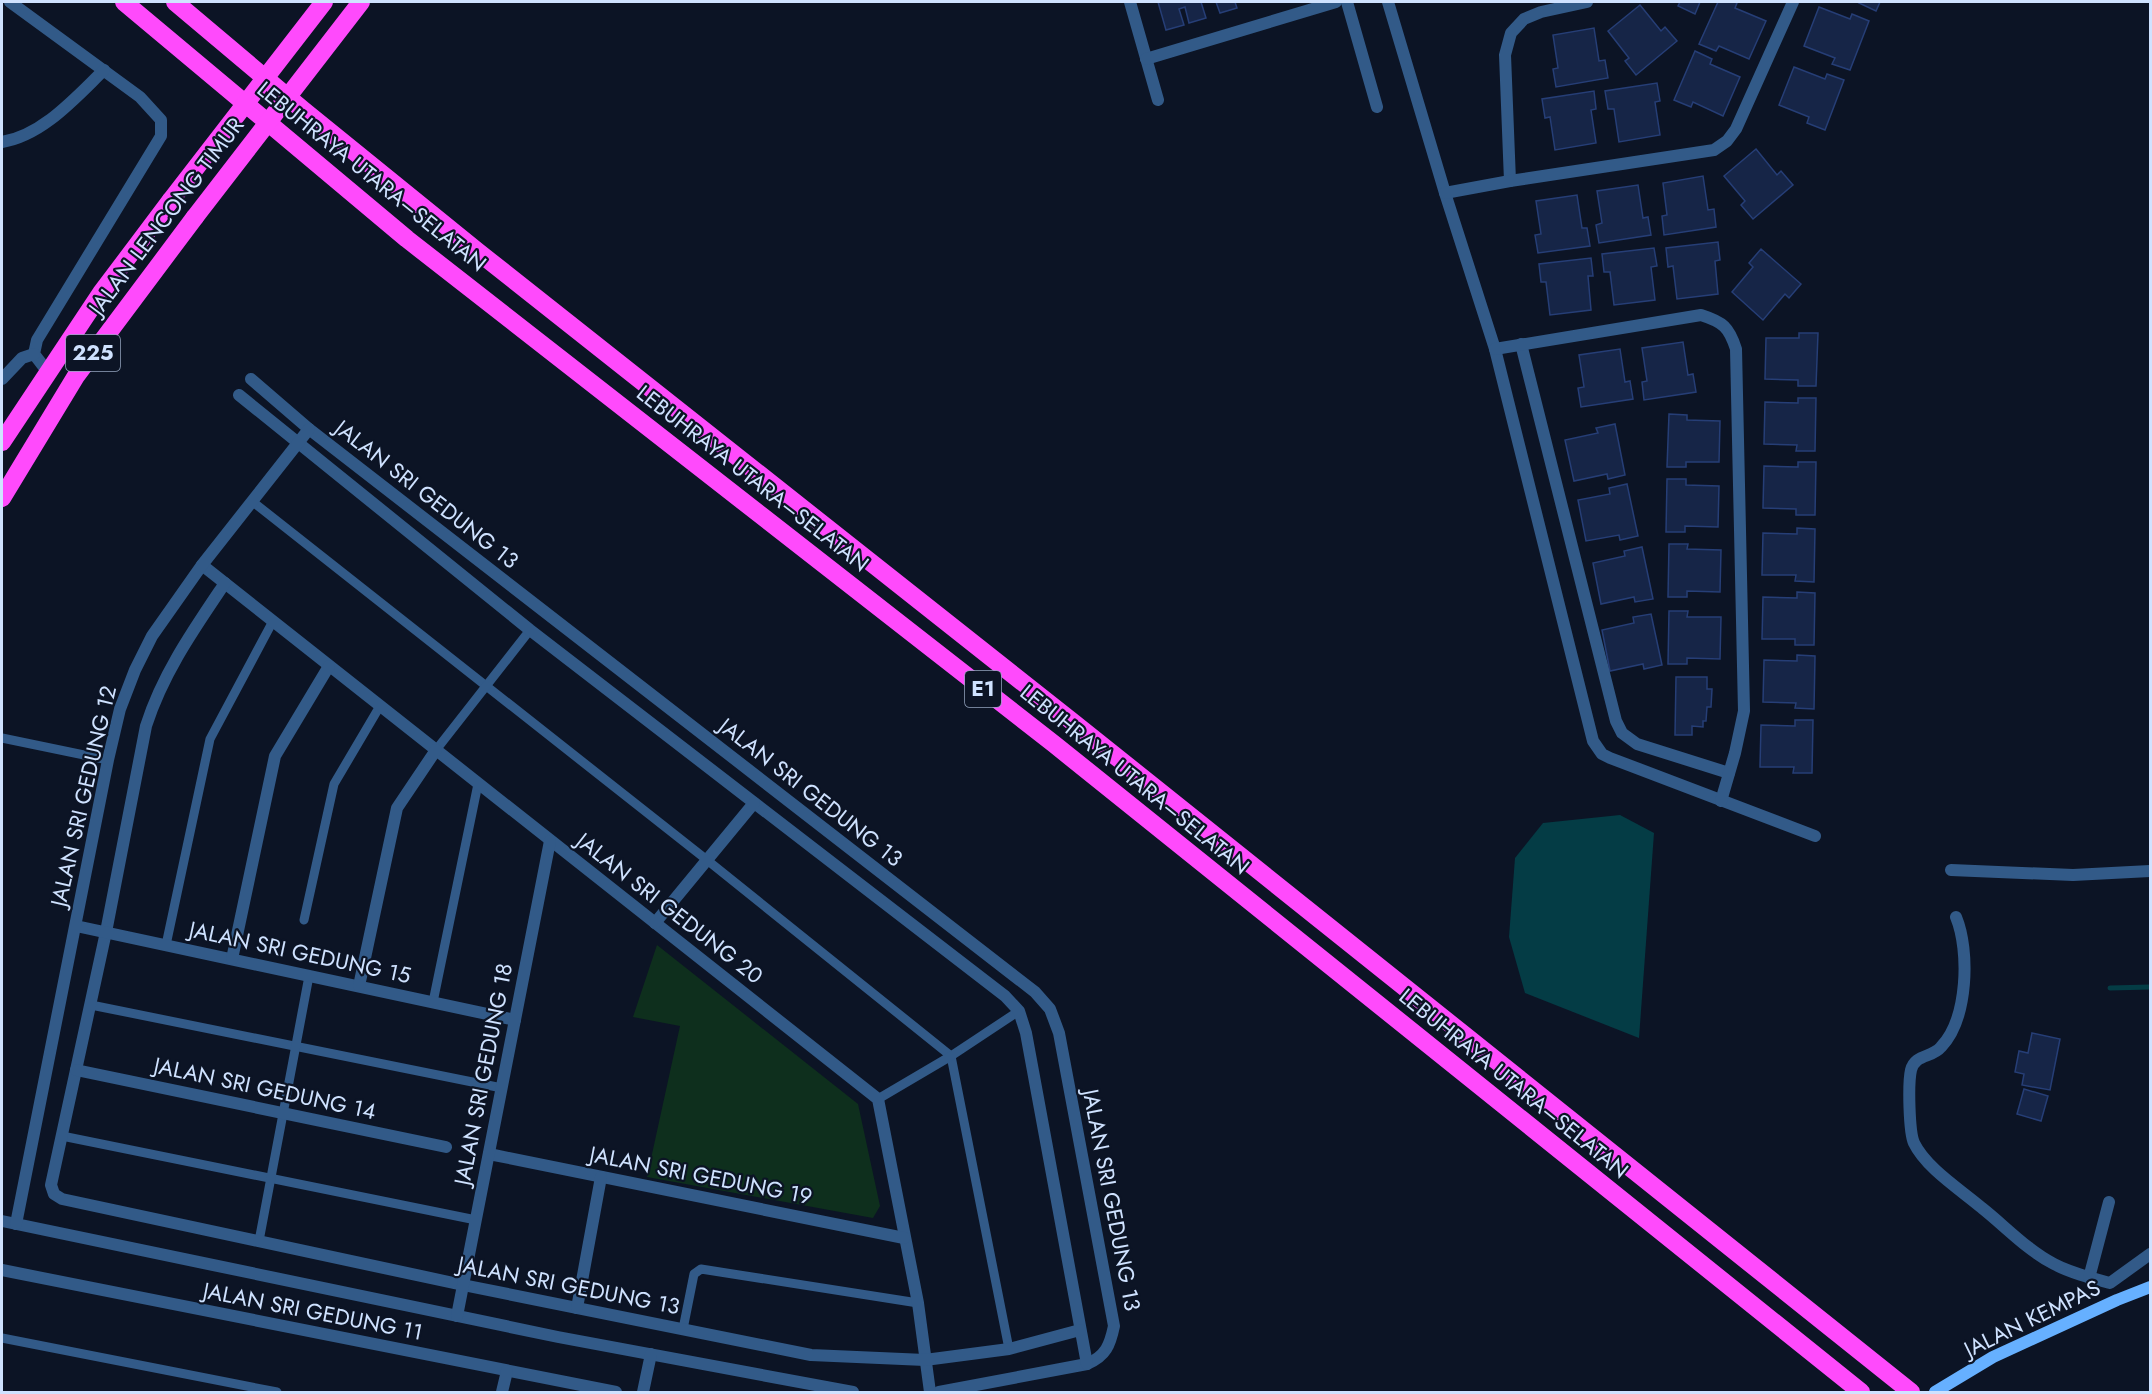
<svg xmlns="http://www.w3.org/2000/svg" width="2152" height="1394" font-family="Jost,sans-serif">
	<rect width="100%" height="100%" fill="#0c1425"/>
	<polygon fill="#0e2f1d" points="657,945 858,1104 880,1206 873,1218 647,1177 680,1026 633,1017"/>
	<polygon fill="#043c45" points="1620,815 1654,833 1639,1038 1525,993 1509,937 1515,858 1543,823"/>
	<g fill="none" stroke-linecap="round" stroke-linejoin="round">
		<polyline stroke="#043c45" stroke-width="5" points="2110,988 2150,987"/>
	</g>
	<g fill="#162547" stroke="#263e76" stroke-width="1.5">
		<polygon points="1158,2 1201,2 1206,18 1189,23 1185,7 1179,9 1184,25 1166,30"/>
		<polygon points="1216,2 1235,2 1237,8 1220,13"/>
		<polygon points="1680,2 1700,2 1695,14 1678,6"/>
		<polygon points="1718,2 1735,2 1737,3 1735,8 1766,21 1749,59 1719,46 1716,51 1699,44"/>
		<polygon points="1860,2 1880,2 1876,11 1859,3"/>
		<polygon points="1640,5 1661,31 1665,27 1677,41 1636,75 1625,61 1629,58 1608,31"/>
		<polygon points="1819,7 1850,19 1852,14 1869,21 1850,70 1832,64 1835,58 1804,46"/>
		<polygon points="1594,28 1599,61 1605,60 1608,78 1556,87 1553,69 1558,68 1553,35"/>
		<polygon points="1695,51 1712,59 1710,64 1740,77 1723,116 1693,102 1691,107 1674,100"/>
		<polygon points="1794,67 1825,79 1827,74 1844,80 1825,130 1807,123 1809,117 1779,105"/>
		<polygon points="1657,83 1660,101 1655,102 1660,135 1619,142 1614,109 1608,109 1605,91"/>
		<polygon points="1594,91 1596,109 1591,110 1596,143 1555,150 1550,117 1545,118 1542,99"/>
		<polygon points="1756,149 1777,175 1781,171 1793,185 1753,219 1741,205 1745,201 1724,176"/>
		<polygon points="1703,176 1708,210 1714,209 1716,227 1664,235 1662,216 1667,215 1663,183"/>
		<polygon points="1638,185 1643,218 1648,217 1651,235 1599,243 1596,225 1602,223 1597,191"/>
		<polygon points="1577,195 1582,228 1587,228 1590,246 1538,253 1535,235 1541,234 1536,201"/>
		<polygon points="1718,242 1720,260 1715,261 1718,294 1677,299 1673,266 1668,267 1666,248"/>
		<polygon points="1654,248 1657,266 1651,267 1655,300 1614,305 1610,272 1604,272 1602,254"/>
		<polygon points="1761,249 1801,284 1789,298 1785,294 1763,320 1732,292 1753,267 1749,263"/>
		<polygon points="1591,258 1593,276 1588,276 1591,310 1550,315 1546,282 1541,282 1539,264"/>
		<polygon points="1799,333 1818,333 1816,386 1798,386 1798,380 1765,379 1766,338 1799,338"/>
		<polygon points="1683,342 1688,375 1693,374 1696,392 1644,400 1642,382 1647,381 1642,348"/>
		<polygon points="1620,349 1625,382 1630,381 1633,399 1581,407 1578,388 1584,387 1579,355"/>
		<polygon points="1798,398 1816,398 1815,451 1796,451 1797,445 1764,444 1765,402 1798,403"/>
		<polygon points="1669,414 1687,415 1687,420 1720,421 1719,462 1686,462 1686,467 1667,467"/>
		<polygon points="1615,424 1625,475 1608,479 1607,474 1574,481 1565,440 1598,433 1596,428"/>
		<polygon points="1798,462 1816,462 1815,515 1796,515 1796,509 1763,508 1764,466 1798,467"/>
		<polygon points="1667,479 1686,479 1686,485 1719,486 1718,527 1685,526 1685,532 1666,532"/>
		<polygon points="1627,484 1638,536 1620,540 1619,535 1586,541 1578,500 1610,494 1609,488"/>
		<polygon points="1797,528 1815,529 1814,582 1795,581 1796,575 1762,575 1763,533 1797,534"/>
		<polygon points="1669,544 1688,544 1687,549 1721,550 1720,592 1687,591 1687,597 1668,597"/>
		<polygon points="1642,547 1653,599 1635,602 1634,597 1601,604 1593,563 1625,556 1624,551"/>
		<polygon points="1797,592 1815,593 1814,645 1795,645 1795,639 1762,639 1763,597 1797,598"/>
		<polygon points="1669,611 1688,611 1687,617 1721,617 1720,659 1687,658 1687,664 1668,664"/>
		<polygon points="1651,614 1662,665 1644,669 1643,664 1610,671 1602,630 1634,623 1633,617"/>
		<polygon points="1797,655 1815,656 1814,709 1795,708 1796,703 1763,702 1764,660 1797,661"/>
		<polygon points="1676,677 1707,677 1707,689 1712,689 1711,707 1707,707 1706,721 1703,721 1703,727 1692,726 1692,735 1675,735"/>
		<polygon points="1795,720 1813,720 1812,773 1793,773 1794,767 1760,767 1761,725 1795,726"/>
		<polygon points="2032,1033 2060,1039 2050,1090 2022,1085 2024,1074 2015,1072 2019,1051 2028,1053"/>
		<polygon points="2024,1089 2048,1096 2041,1121 2017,1114"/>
	</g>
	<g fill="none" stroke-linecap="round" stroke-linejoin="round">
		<g stroke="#325a88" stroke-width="9">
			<polyline points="253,502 707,860 951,1056 1009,1349"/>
			<polyline points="2,738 108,760"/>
			<polyline points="436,750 530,630"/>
			<polyline points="304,920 334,784 380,706"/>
			<polyline points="166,945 210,739 273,621"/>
			<polyline points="433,1002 478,784"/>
			<polyline points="91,1005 502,1088"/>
			<polyline points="878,1099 951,1056 1019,1011"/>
			<polyline points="62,1136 476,1220"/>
			<polyline points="259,1241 309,976"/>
			<polyline points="683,1329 694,1274 701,1269 918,1303"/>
			<polyline points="2,1338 277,1392"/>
		</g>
		<g stroke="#325a88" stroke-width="12">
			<polyline points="10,2 140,97 161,120 161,136 37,340 34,354 47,371"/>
			<polyline points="1130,2 1158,100"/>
			<polyline points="1347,2 1377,107"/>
			<polyline points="1388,2 1445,193 1495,349 1593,741 1602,754 1610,758 1815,836"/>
			<polyline points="1146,59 1336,2"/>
			<path d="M2 142C43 135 75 98 104 70"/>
			<polyline points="1510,181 1505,55 1511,33 1524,19 1541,12 1587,2"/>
			<polyline points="1445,193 1510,181 1714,150 1727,141 1736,129 1793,2"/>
			<polyline points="1521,344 1616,721 1622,733 1637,744 1729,773"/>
			<path d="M1495 349 1701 315C1723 322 1729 327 1736 349L1744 711 1735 753 1721 801"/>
			<polyline points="2,379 22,358 34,354"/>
			<path d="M251 379 309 429 1035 992 1050 1009 1059 1033 1114 1326C1110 1345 1106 1356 1087 1364L939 1392"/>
			<polyline points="239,395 530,630 1005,996 1019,1011 1026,1033 1087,1364"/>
			<polyline points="202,565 878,1099 918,1303 930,1392"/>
			<path d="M225 583C194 629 163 673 146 726L106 932 51 1185 54 1194 62 1199 463 1285 811 1355 925 1360 1009 1349 1080 1330"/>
			<polyline points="1951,870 2073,875 2150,871"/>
			<path d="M1956 917C1970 951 1968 1019 1941 1047 1932 1058 1915 1054 1911 1070 1908 1083 1909 1132 1914 1143 1926 1168 1961 1190 1982 1208 2006 1227 2027 1250 2054 1264 2071 1273 2091 1278 2110 1283L2150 1254"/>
			<polyline points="655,923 754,803"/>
			<polyline points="76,926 515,1020"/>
			<polyline points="232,959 275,756 329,666"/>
			<polyline points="359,986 397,808 436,750"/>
			<polyline points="76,1070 446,1147"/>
			<polyline points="489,1154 904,1238"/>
			<polyline points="2,1221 558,1337 853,1392"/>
			<polyline points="16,1224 108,760 120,709 135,670 152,636 202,565 309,429"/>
			<polyline points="2,1270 616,1392"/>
			<polyline points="2089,1278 2109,1202"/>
			<polyline points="577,1308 601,1177"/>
			<polyline points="457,1316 550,841"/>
			<polyline points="502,1392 507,1371"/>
			<polyline points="643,1392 651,1354"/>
		</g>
		<polyline stroke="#66b0ff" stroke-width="12" points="1935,1392 1993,1357 2117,1300 2150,1287"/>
		<g stroke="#ff4afc" stroke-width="18">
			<polyline points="124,2 407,239 1054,744 1861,1392"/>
			<polyline points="175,2 303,110 477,251 1074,723 1911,1392"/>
			<polyline points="2,442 101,293 171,200"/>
			<polyline points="2,498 76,376 195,217"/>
		</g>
		<g stroke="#ff4afc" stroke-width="18">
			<polyline points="171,200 324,2"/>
			<polyline points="195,217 361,2"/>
		</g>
	</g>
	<g text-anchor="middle" stroke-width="4.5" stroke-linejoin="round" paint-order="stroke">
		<g fill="#0c1425" stroke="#94a4be" stroke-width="1.5">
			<rect x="66" y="335" width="54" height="36" rx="4.5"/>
			<rect x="965" y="671" width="36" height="36" rx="4.5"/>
		</g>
		<g font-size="21" font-weight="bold" fill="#cfe2ff">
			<text x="93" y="360">225</text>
			<text x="983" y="696">E1</text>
		</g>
		<g font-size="22" fill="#cfe2ff" stroke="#0c1425">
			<text transform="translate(372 176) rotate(39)" y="8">LEBUHRAYA UTARA–SELATAN</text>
			<text transform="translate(166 216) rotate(-53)" y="8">JALAN LENCONG TIMUR</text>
			<text transform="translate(753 478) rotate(38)" y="8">LEBUHRAYA UTARA–SELATAN</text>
			<text transform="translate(427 494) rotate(38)" y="8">JALAN SRI GEDUNG 13</text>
			<text transform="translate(1135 779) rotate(39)" y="8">LEBUHRAYA UTARA–SELATAN</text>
			<text transform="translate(811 792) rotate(38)" y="8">JALAN SRI GEDUNG 13</text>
			<text transform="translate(83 796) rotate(-77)" y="8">JALAN SRI GEDUNG 12</text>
			<text transform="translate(670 908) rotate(38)" y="8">JALAN SRI GEDUNG 20</text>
			<text transform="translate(300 952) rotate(12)" y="8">JALAN SRI GEDUNG 15</text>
			<text transform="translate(483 1074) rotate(-79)" y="8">JALAN SRI GEDUNG 18</text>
			<text transform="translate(1514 1083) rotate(39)" y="8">LEBUHRAYA UTARA–SELATAN</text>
			<text transform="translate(265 1088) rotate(12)" y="8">JALAN SRI GEDUNG 14</text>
			<text transform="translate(701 1175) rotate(11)" y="8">JALAN SRI GEDUNG 19</text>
			<text transform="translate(1112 1200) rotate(79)" y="8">JALAN SRI GEDUNG 13</text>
			<text transform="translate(569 1285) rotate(11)" y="8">JALAN SRI GEDUNG 13</text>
			<text transform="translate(313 1311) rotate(11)" y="8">JALAN SRI GEDUNG 11</text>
			<text transform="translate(2032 1318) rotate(-26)" y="8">JALAN KEMPAS</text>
		</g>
	</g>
	<rect width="2152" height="1394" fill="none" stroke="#cfe2ff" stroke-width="6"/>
</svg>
